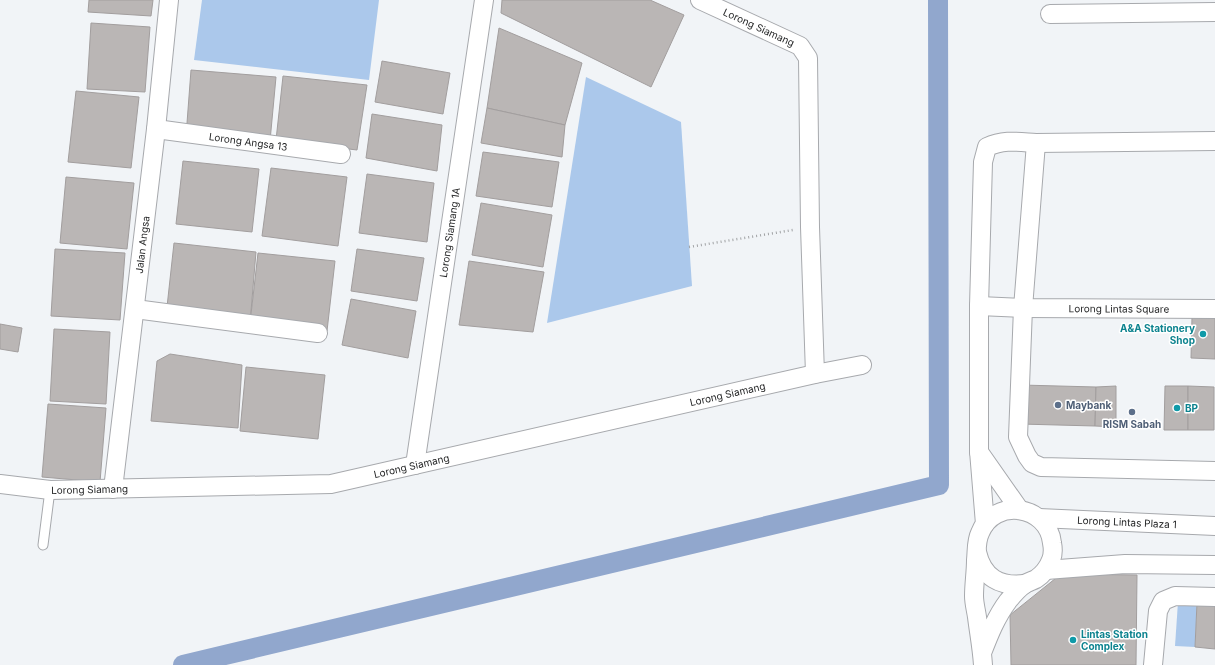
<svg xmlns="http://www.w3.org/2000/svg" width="1215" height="665" font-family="Inter,sans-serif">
	<rect width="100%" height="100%" fill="#f1f4f7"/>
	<g fill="#abc8eb">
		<polygon points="202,0 379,0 369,80 194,60"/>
		<polygon points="586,77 681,122 692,286 547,323"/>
		<polygon points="1178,602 1197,603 1195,647 1175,646"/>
	</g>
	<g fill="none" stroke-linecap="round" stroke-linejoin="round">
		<polyline stroke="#91a7cd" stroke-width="20" points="183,665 939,485 938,0"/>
	</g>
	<g fill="#bab6b5" stroke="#a29e9e">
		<polygon points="89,0 153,0 151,16 88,12"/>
		<polygon points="502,0 650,0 684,15 651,87 501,13"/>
		<polygon points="91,23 150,27 145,92 87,89"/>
		<polygon points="499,28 582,63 565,125 487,108"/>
		<polygon points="382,61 450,73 443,114 375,102"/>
		<polygon points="191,70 276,77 270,141 195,133 187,123"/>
		<polygon points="283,76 367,85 357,150 276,140"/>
		<polygon points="76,91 139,97 131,168 68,162"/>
		<polygon points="487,108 565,125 562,157 481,143"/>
		<polygon points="372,114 442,125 437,171 366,158"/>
		<polygon points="483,152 559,162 552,207 476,196"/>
		<polygon points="183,161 259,169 252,232 176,224"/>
		<polygon points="271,168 347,177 338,246 262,236"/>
		<polygon points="367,174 434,183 427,242 359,233"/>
		<polygon points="66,177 134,183 127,249 60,243"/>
		<polygon points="481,203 552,215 543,267 472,255"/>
		<polygon points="174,243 256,252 250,323 166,316"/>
		<polygon points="55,249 125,253 120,320 51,316"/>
		<polygon points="357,249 424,258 417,301 351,291"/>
		<polygon points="258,253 335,261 327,331 250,323"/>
		<polygon points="469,261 544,272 533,332 459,325"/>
		<polygon points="351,299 416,311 408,358 342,345"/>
		<polygon points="1192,317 1215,317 1215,359 1191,358"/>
		<polygon points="0,324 22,328 18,352 0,349"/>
		<polygon points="54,329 110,332 106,404 50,401"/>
		<polygon points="170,354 242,365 238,428 151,421 157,361"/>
		<polygon points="246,367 325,375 318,439 240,431"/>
		<polygon points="1021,385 1096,387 1095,426 1020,424"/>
		<polygon points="1116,386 1116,427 1095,426 1096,387"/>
		<polygon points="1165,386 1188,386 1188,430 1164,430"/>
		<polygon points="1188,386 1214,387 1214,430 1188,430"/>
		<polygon points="48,404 106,408 100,482 42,477"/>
		<polygon points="1061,574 1137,575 1136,665 1011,665 1010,615"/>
		<polygon points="1197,603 1215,603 1215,649 1195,647"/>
	</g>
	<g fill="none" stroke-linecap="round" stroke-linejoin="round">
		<defs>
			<polyline id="service" points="43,545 50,490"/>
			<g id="minor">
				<path id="s1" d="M700 0 800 46 808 58 810 227 815 374"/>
				<polyline points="1050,14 1215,12"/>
				<path id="s2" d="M156 129 341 154"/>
				<polyline points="1036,143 1023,308 1018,437 1027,456 1032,463 1041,467 1215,471"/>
				<path id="s3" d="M979 306 1023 308 1215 309"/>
				<polyline points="135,309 318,333"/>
				<polyline points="979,452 1019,509"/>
				<path id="s4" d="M415 465 484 0"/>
				<path id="s5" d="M0 484 50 490 331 484 815 374 862 365"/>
				<path id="s6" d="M113 489 156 129 169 0"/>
				<path id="s7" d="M1039 518 1215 526"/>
				<path d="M985 524 979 451V306L983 162 987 147C1004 139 1019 142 1036 143L1215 141"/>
				<path d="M977 552C983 578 1000 587 1025 584"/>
				<polyline points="1046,570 1125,564 1215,565"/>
				<path d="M982 653C989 635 996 617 1008 601 1012 596 1019 588 1025 584 1028 582 1032 581 1036 579 1042 575 1048 568 1051 560 1053 555 1053 548 1052 543 1048 505 994 497 980 533 976 541 977 551 976 560 976 572 974 584 974 596 974 603 976 610 977 617 979 633 982 649 983 665"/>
				<polyline points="1153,665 1158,611 1163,601 1175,596 1215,597"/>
			</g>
		</defs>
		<use href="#service" stroke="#a7a9ad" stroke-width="11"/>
		<use href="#minor" stroke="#a7a9ad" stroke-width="20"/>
		<polyline stroke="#a1a3a5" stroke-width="2.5" stroke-dasharray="1 3" stroke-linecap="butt" points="689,247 793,230"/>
		<use href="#service" stroke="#fff" stroke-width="9"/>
		<use href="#minor" stroke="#fff" stroke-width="18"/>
	</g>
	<g fill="#0f9aa8" stroke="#fff" stroke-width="1.5">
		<circle cx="1203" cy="334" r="4"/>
		<circle cx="1177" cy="408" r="4"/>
		<circle cx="1073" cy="640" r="4"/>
	</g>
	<g fill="#5c6f8a" stroke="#fff" stroke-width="1.5">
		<circle cx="1058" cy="405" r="4"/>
		<circle cx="1132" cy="412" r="4"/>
	</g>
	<g text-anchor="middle" stroke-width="3" stroke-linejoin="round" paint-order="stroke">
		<g font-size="10" fill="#252627" stroke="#fff">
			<text dy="4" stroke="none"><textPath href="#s1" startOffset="65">Lorong Siamang</textPath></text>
			<text dy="4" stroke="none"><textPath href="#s2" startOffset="93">Lorong Angsa 13</textPath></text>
			<text dy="4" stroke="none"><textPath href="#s4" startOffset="235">Lorong Siamang 1A</textPath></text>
			<text dy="4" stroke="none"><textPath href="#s6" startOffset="246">Jalan Angsa</textPath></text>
			<text dy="4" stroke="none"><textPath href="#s3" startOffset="140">Lorong Lintas Square</textPath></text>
			<text dy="4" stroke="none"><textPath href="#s5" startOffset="738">Lorong Siamang</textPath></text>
			<text dy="4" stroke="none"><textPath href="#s5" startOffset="414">Lorong Siamang</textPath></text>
			<text dy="4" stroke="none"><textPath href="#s5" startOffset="90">Lorong Siamang</textPath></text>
			<text dy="4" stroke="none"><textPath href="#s7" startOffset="88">Lorong Lintas Plaza 1</textPath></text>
		</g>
		<g font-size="10" font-weight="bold" fill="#0d838f" stroke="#fff" text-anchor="start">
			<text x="1195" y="332" text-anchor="end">A&amp;A Stationery<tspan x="1195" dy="12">Shop</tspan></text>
			<text x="1185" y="412">BP</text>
			<text x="1081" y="638">Lintas Station<tspan x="1081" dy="12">Complex</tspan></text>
		</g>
		<g font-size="10" font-weight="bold" fill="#4e5e75" stroke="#fff" text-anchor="start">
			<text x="1066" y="409">Maybank</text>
			<text x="1132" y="428" text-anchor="middle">RISM Sabah</text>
		</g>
	</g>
</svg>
